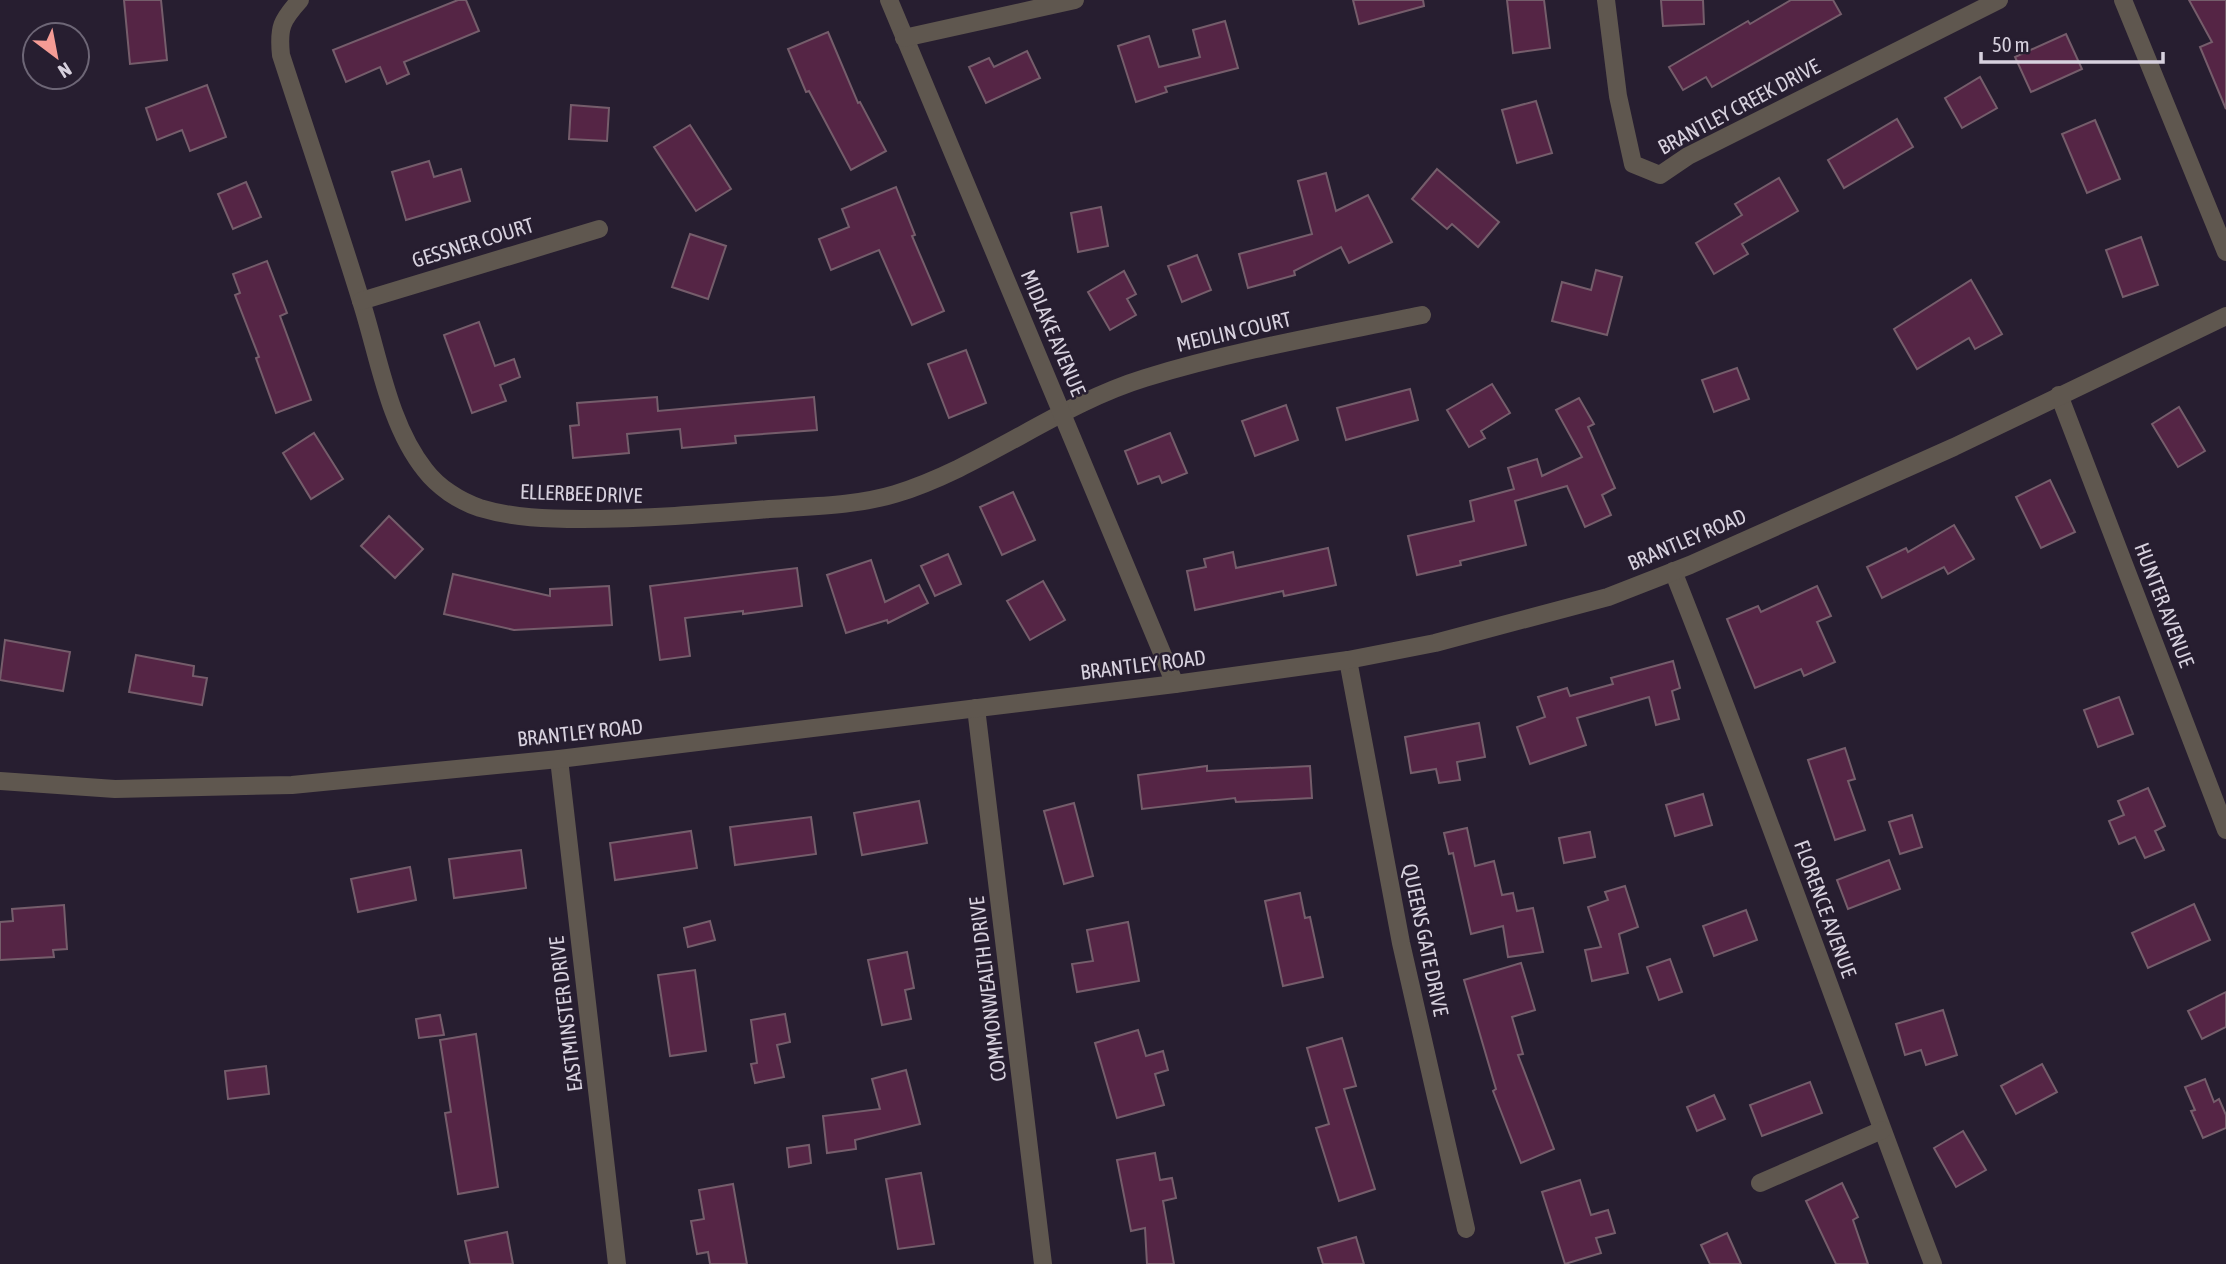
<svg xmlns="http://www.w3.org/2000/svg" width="2226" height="1264" font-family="'Asap Condensed',sans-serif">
	<rect width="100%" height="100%" fill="#271e30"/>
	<g fill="#552545" stroke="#755d6b" stroke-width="2">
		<polygon points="124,0 161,0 167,60 130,64"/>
		<polygon points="458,0 466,0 479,31 404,62 409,74 387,84 380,67 346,82 333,50"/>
		<polygon points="1353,0 1423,0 1424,6 1359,24"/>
		<polygon points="1507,0 1544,0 1550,48 1513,53"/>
		<polygon points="1661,0 1703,0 1704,24 1663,26"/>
		<polygon points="1791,0 1833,0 1841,14 1712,87 1706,77 1683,90 1669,67 1748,21 1750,24"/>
		<polygon points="2189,0 2226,0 2226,109 2200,47 2212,42"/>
		<polygon points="1225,21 1238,68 1165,87 1167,92 1136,102 1118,46 1149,36 1159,67 1200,57 1193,30"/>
		<polygon points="828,32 858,103 860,102 886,151 851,170 809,91 806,92 788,49"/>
		<polygon points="2066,34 2082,69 2031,92 2015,57"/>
		<polygon points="1027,51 1040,78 986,103 969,67 989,58 994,67"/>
		<polygon points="1980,77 1997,108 1962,128 1945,98"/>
		<polygon points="207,85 226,137 190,151 182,130 157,140 146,108"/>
		<polygon points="1536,101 1552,153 1517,163 1502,110"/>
		<polygon points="571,105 609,108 607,141 569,139"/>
		<polygon points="1897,119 1913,147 1844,188 1828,160"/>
		<polygon points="2095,120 2120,179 2087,193 2062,134"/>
		<polygon points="690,125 731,189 696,211 654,147"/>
		<polygon points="429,161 434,177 461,169 470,201 406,220 392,172"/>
		<polygon points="1437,169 1499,222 1478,247 1452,224 1447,229 1412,199"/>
		<polygon points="1326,173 1336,211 1368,195 1392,242 1349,263 1341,247 1294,271 1295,275 1248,288 1239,254 1312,234 1298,181"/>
		<polygon points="1779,178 1798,211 1742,244 1748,254 1714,274 1696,243 1742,215 1735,204"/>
		<polygon points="246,182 261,217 233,229 218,194"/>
		<polygon points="896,187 915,235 912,236 944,311 912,325 879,250 831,270 819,239 849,227 842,209"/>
		<polygon points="1101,207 1108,246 1078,252 1071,213"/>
		<polygon points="690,234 726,246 708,299 672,287"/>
		<polygon points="2141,237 2158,285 2123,297 2106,250"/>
		<polygon points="1197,255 1211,290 1182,302 1168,266"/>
		<polygon points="267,261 287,313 280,316 311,400 276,413 256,358 259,357 235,295 240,293 233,274"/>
		<polygon points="1596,270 1622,277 1607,335 1552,321 1562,282 1591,290"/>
		<polygon points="1124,271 1136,294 1127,299 1136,315 1110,330 1088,292"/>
		<polygon points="1971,280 2002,334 1975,349 1969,338 1917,369 1894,329"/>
		<polygon points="479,322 495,366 514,359 520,377 500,385 506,401 472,413 444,335"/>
		<polygon points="966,350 986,403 949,418 928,364"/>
		<polygon points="1737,368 1749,399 1714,412 1702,380"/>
		<polygon points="1492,384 1510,413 1481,431 1485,438 1469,447 1447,410"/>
		<polygon points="1410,389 1418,420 1346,440 1337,408"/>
		<polygon points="657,397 658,411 814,397 817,430 735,436 736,443 682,448 680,429 627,434 629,453 573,458 570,426 579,425 577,403"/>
		<polygon points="1579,398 1594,424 1588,427 1615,488 1602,495 1611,515 1585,527 1567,486 1515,501 1526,545 1460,561 1461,565 1417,575 1408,536 1474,521 1470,501 1514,489 1508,468 1537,459 1542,476 1582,457 1556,410"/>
		<polygon points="1286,405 1298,440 1255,456 1242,421"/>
		<polygon points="2179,407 2205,451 2178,467 2152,424"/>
		<polygon points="314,433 343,479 311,499 283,453"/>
		<polygon points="1170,433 1187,473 1162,483 1159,476 1138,484 1125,451"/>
		<polygon points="2050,480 2075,532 2041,548 2016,497"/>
		<polygon points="1013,492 1035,540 1002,555 980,507"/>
		<polygon points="389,516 423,549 395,578 361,546"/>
		<polygon points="1954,525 1974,559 1948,574 1944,567 1882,598 1867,567 1906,548 1908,552"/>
		<polygon points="1328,548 1336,585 1284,596 1283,591 1195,610 1187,571 1206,567 1204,559 1233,552 1236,568"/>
		<polygon points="948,554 961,584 935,596 921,566"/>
		<polygon points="871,560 885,602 919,585 928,603 888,623 887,620 846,633 827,575"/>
		<polygon points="797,568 802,606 743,614 743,611 685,618 690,656 660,660 650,586"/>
		<polygon points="453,574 550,596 550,589 609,586 612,625 514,630 444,614"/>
		<polygon points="1043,581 1065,620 1030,640 1007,601"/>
		<polygon points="1817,586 1831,616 1817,622 1835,662 1804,676 1801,669 1755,688 1727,619 1758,606 1761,612"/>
		<polygon points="5,640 70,652 63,691 0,680"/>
		<polygon points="136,655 194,666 193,676 207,678 202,705 129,692"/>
		<polygon points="1673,661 1680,688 1672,691 1679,719 1656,725 1649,697 1577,718 1586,745 1530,764 1517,727 1545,717 1538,697 1567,688 1570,696 1613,684 1611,678"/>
		<polygon points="2119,697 2133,734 2098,747 2084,710"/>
		<polygon points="1479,723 1485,757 1457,762 1460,780 1439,783 1436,769 1411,773 1405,737"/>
		<polygon points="1845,748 1855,779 1848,781 1865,830 1835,840 1808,760"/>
		<polygon points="1207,766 1207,771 1310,766 1312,798 1236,802 1235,798 1142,809 1138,775"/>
		<polygon points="2148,788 2165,826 2155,831 2164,850 2145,858 2135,837 2119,844 2109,821 2124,815 2118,801"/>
		<polygon points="1703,794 1712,825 1675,836 1666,805"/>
		<polygon points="919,801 927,843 862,855 854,813"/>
		<polygon points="1074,803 1093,876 1064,884 1044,811"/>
		<polygon points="1912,815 1922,847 1900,854 1889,822"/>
		<polygon points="811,817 816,854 735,865 730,827"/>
		<polygon points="1467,828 1475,866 1494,861 1502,895 1513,893 1517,911 1533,908 1543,952 1508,957 1503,926 1471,934 1453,853 1449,854 1444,833"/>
		<polygon points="691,831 697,868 615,880 610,843"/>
		<polygon points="1590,832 1595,857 1564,863 1559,838"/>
		<polygon points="521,850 526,888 454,898 449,859"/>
		<polygon points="1889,860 1900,889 1848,909 1837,880"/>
		<polygon points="410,867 416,900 358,912 351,879"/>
		<polygon points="1625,886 1638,927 1619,934 1628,973 1592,981 1585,950 1601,947 1588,907 1608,900 1605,892"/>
		<polygon points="1300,893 1305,918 1310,917 1323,977 1283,986 1265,901"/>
		<polygon points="2194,904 2210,940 2148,968 2132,933"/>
		<polygon points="64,905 67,949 53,950 54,957 0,960 0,922 13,921 12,909"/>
		<polygon points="1746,910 1757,940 1714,956 1703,926"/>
		<polygon points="710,921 715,940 688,947 684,928"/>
		<polygon points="1128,922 1139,981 1077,992 1072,964 1093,961 1087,930"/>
		<polygon points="907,952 914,988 905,990 911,1019 882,1025 868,960"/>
		<polygon points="1670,959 1682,992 1659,1000 1647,967"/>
		<polygon points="1521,963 1535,1010 1512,1017 1523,1054 1518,1055 1554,1149 1521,1163 1493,1091 1496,1089 1464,980"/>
		<polygon points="695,970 706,1051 670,1056 658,975"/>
		<polygon points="2226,992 2226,1027 2202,1039 2188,1011"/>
		<polygon points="1943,1010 1957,1055 1926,1065 1921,1050 1905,1055 1896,1024"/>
		<polygon points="785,1014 790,1042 777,1045 784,1077 755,1083 751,1064 757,1063 751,1020"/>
		<polygon points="440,1015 444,1035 419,1038 416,1019"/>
		<polygon points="1138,1030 1146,1056 1163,1051 1168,1070 1155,1074 1164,1105 1117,1118 1095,1043"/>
		<polygon points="476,1034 498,1187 458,1194 445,1113 451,1112 440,1040"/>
		<polygon points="1342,1038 1356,1086 1344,1089 1375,1189 1339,1201 1316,1128 1329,1124 1307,1048"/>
		<polygon points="2042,1064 2057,1092 2016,1114 2001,1086"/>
		<polygon points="266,1066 269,1094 228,1099 225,1071"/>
		<polygon points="906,1070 920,1124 855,1140 856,1149 827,1153 823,1116 880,1109 872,1079"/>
		<polygon points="2205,1079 2214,1102 2219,1099 2226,1115 2226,1128 2203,1138 2191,1111 2195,1110 2185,1087"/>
		<polygon points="1810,1082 1822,1113 1762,1136 1750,1105"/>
		<polygon points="1714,1095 1725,1119 1697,1131 1687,1107"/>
		<polygon points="1963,1131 1986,1170 1956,1187 1934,1148"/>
		<polygon points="809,1145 811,1163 789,1167 787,1148"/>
		<polygon points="1155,1153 1160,1180 1172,1178 1176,1198 1163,1201 1174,1264 1147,1264 1145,1228 1131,1231 1117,1160"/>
		<polygon points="921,1173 934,1244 898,1249 886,1179"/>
		<polygon points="1580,1180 1591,1215 1608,1210 1615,1233 1596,1238 1601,1253 1565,1264 1542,1192"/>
		<polygon points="1842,1183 1858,1217 1853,1220 1868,1264 1836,1264 1806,1201"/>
		<polygon points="733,1184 747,1264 710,1264 708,1252 697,1254 691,1221 704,1219 699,1190"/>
		<polygon points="507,1232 513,1264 470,1264 465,1241"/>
		<polygon points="1727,1233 1741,1264 1710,1264 1701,1245"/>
		<polygon points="1356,1237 1364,1264 1323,1264 1318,1248"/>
	</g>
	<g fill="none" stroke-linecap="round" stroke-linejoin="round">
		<g stroke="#5f574f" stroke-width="18">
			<path d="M300 0C282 20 278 27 281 55 308 138 336 220 362 304 379 358 389 425 425 470 438 487 459 501 480 508 513 518 548 519 583 519 646 519 707 514 769 509 811 506 855 506 895 494 983 467 1057 405 1145 378 1236 350 1330 334 1422 315"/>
			<polyline points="889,0 1175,684"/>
			<polyline points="1606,0 1618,96 1633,164 1660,175 1688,156 1999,0"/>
			<polyline points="2123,0 2226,252"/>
			<polyline points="904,38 1075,0"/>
			<polyline points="361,301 599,229"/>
			<polyline points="2059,395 2226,830"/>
			<path d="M1673 571C1764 800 1845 1033 1933 1264"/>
			<polyline points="1348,660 1401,943 1466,1229"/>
			<polyline points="976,708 1043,1264"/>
			<polyline points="559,759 617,1264"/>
			<polyline points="0,781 115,789 292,785 559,759 1175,684 1348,660 1435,643 1608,597 1690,565 1954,447 2226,316"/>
			<polyline points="1760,1183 1882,1130"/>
		</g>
	</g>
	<g text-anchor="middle" stroke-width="5" stroke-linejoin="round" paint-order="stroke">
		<g font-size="21" fill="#d7d1de" stroke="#271e30">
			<text transform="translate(1739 107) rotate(-28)" y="7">BRANTLEY CREEK DRIVE</text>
			<text transform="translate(473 243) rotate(-17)" y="7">GESSNER COURT</text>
			<text transform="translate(1234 332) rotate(-13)" y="7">MEDLIN COURT</text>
			<text transform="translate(1053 333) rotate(67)" y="7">MIDLAKE AVENUE</text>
			<text transform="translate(581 494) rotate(2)" y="7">ELLERBEE DRIVE</text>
			<text transform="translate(1687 540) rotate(-23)" y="7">BRANTLEY ROAD</text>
			<text transform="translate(2164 605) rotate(69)" y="7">HUNTER AVENUE</text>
			<text transform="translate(1143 665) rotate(-7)" y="7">BRANTLEY ROAD</text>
			<text transform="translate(580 733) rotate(-6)" y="7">BRANTLEY ROAD</text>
			<text transform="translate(1825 909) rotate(70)" y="7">FLORENCE AVENUE</text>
			<text transform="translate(1425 940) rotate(78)" y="7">QUEENS GATE DRIVE</text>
			<text transform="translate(988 989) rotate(-97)" y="7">COMMONWEALTH DRIVE</text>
			<text transform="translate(566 1014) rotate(-97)" y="7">EASTMINSTER DRIVE</text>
		</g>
	</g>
	<g transform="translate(56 56) rotate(148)"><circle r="33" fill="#271e30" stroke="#6d6676" stroke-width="2"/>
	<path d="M0-5L12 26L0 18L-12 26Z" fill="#f59c95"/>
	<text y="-10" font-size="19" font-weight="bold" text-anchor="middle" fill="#d7d1de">N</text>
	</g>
	<path d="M1981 52v10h182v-10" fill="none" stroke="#d7d1de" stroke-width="3.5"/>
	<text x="1992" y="52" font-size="21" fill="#d7d1de" stroke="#271e30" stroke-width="5" paint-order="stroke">50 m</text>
</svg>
